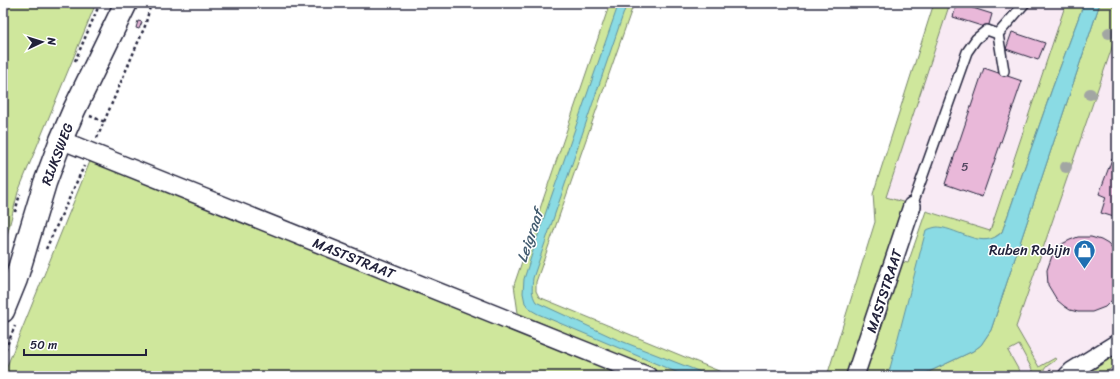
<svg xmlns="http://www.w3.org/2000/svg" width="1120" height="379" font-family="Sriracha,sans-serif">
	<rect width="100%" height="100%" fill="#fff"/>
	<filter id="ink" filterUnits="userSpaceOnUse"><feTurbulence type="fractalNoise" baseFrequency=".025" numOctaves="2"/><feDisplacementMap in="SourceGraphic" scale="8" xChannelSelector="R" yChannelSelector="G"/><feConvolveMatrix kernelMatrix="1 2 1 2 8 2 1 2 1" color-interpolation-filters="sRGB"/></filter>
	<g filter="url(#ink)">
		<g fill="#f8eaf4">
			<polygon points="950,3 1066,3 990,231 886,197"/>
			<polygon points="1092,3 1117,3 1117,376 900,376 1008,245"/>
		</g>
		<g fill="#cfe79c" stroke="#78846c">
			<polygon points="3,3 96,3 18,192 3,251"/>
			<polygon points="610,3 634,3 536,282 536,291 539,297 731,376 667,376 518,313 514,285"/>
			<polygon points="934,3 950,3 886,197 909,204 850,376 827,376 875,222 873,194"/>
			<polygon points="1066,3 1084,3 1052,89 1002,232 991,240 982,240 889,376 861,376 899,261 908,263 926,211 990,231"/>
			<polygon points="1100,3 1117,3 1117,33 1016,327 1039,367 1055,358 1056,360 1047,366 1039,376 1038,376 1033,371 1019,345 1008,351 1022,376 920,376 973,351 981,345 991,330"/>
			<polygon points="91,159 630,376 3,376"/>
			<polygon points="1117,354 1117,365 1099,376 1084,376"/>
		</g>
		<g fill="#8adbe4" stroke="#6091a0">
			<path d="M619 3H627L533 278C532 288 531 294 536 302L616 339 711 376H686L676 372 538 314 531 310 525 303 523 293 524 279 541 226Z"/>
			<path d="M1084 3H1100L991 330 981 345 973 351 920 376H888L926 230C930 229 934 227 938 227 960 229 983 251 1002 232L1052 89Z"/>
		</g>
		<g fill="#e9b8d9" stroke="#22223b">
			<polygon points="957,3 992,14 988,28 953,17"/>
			<polygon points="138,21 142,22 139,29 136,28"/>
			<polygon points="1012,32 1045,43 1038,60 1006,49"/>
			<polygon points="984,68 1022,81 982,197 945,184"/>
			<polygon points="1112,159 1117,160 1117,218 1101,213 1106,197 1099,194"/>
			<polygon points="1078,237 1091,237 1101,240 1108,244 1117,255 1117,295 1105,307 1092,312 1078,312 1070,310 1064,306 1057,300 1048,285 1047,270 1052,256 1062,244 1070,240"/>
		</g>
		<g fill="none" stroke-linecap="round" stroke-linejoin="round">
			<defs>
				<g id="service">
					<polyline points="998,34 1025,3"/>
					<polyline points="912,206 967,52 976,39 987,30 998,34 1004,71"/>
				</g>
				<g id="minor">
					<polyline points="61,140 648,376"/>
					<polyline points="855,376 912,206"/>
					<polyline points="1067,376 1072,371 1117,343"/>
				</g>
				<polyline id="primary" points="3,311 16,279 45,183 61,140 74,110 126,3"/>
			</defs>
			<use href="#service" stroke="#22223b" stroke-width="12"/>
			<use href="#minor" stroke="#22223b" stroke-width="20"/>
			<use href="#primary" stroke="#22223b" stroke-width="25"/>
			<g stroke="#22223b" stroke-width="2.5" stroke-dasharray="3 3" stroke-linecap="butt">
				<polyline points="75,61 100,3"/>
				<polyline points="90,116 105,122"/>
				<polyline points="97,138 145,26 151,3"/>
				<polyline points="15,212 20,194"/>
				<polyline points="46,249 84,166"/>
				<polyline points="3,355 15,326"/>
				<polyline points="1045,376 1053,367"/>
			</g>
			<use href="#service" stroke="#fff" stroke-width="9"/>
			<use href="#minor" stroke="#fff" stroke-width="17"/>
			<use href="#primary" stroke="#fff" stroke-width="22"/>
		</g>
		<g fill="#a2a6a3">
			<circle cx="1109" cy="33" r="6"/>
			<circle cx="1090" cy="94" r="6"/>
			<circle cx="1066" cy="167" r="6"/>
		</g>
	</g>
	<defs>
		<symbol id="shop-pin" viewBox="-11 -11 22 30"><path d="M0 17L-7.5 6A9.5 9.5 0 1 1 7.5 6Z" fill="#1f6fb2" stroke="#fff"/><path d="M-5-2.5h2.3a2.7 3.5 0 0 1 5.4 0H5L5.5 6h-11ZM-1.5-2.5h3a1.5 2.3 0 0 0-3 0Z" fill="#fff"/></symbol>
	</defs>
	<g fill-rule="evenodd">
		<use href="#shop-pin" x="1072" y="238" width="25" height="34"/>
	</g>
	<g text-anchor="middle" stroke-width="3" stroke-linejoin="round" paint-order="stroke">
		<g font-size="12" fill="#544862">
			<text x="965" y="171">5</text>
		</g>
		<g font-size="14" fill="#22223b" stroke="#fff">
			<text transform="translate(57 154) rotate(-69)" y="5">RIJKSWEG</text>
			<text transform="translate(354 258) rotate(22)" y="5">MASTSTRAAT</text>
			<text transform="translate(884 291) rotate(-72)" y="5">MASTSTRAAT</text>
		</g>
		<g font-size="14" fill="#22223b" stroke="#fff" text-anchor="end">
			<text x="1070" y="255">Ruben Robijn</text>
		</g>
		<g font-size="15" font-style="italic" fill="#415a6e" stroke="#fff">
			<text transform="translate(530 236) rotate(-71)" y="5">Leigraaf</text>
		</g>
	</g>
	<rect width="1120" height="379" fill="none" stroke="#fff" stroke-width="16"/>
	<rect x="8" y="8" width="1104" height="363" fill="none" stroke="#22223b" stroke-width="1.5" filter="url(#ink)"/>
	<g transform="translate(42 42) rotate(86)" stroke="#ffffff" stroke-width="3" paint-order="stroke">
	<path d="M0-3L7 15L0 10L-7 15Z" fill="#22223b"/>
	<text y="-6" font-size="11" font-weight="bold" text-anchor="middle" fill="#22223b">N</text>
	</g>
	<path d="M24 349v6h122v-6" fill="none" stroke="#22223b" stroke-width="2"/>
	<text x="30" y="349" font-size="12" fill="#22223b" stroke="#ffffff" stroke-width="3" paint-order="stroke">50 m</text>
</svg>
